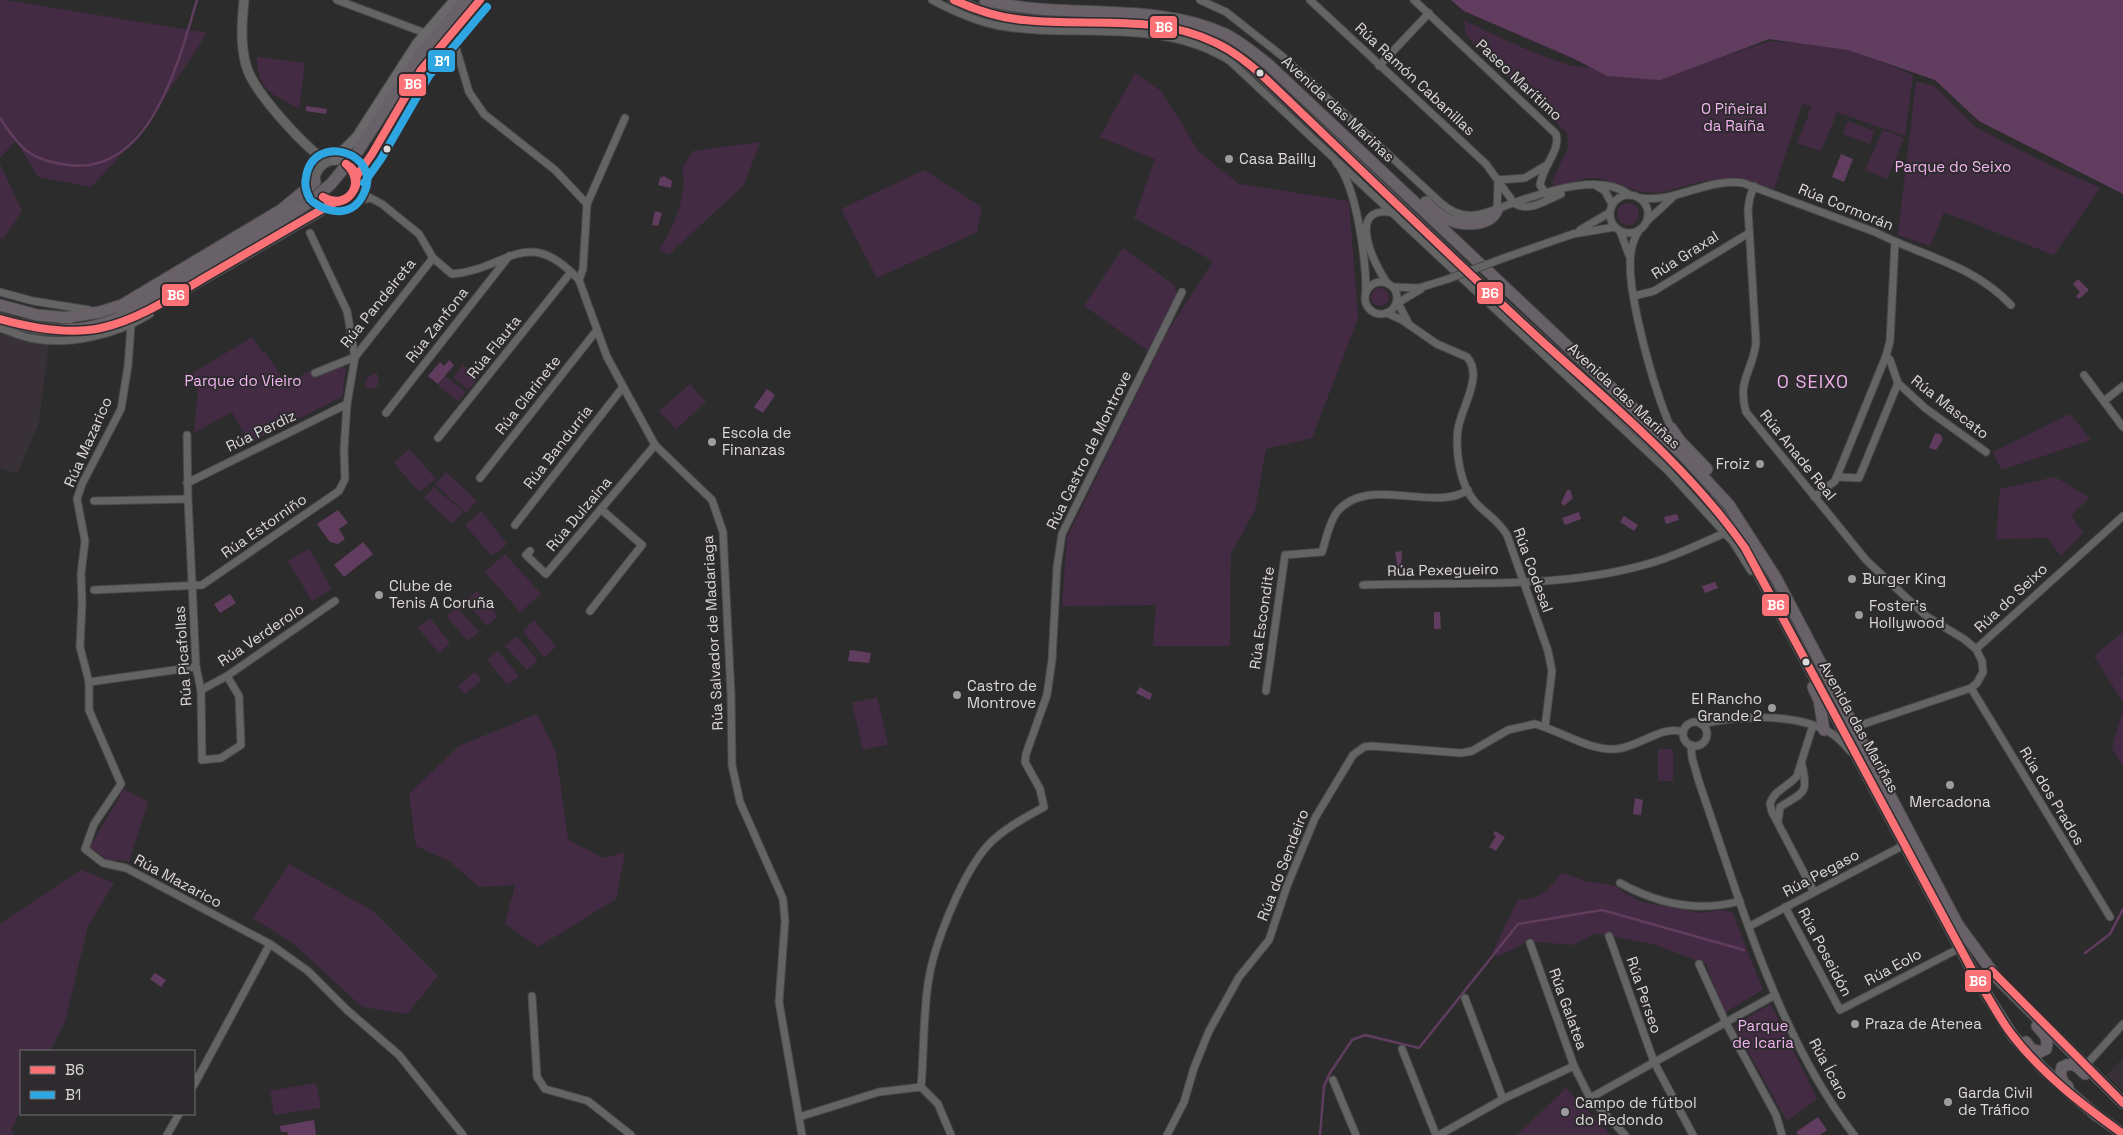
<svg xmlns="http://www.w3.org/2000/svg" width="2123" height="1135" font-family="'Space Grotesk',sans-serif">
	<rect width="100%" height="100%" fill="#2d2c2d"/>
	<g fill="#383238">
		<polygon points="0,331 49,342 39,423 17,474 0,468"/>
		<polygon points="2123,1058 2123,1091 2107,1075"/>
	</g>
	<g fill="#442b44" fill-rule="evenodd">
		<path d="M0 0H6L207 33C170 90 139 138 91 187L38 177 16 140 0 158Z"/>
		<path d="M1451 0H1830L2123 194 1979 121 1935 80 1866 56 1913 75 1905 136 1831 110 1837 113 1821 151 1797 143 1812 106 1802 104 1774 189 1736 178 1703 181 1660 193 1640 192 1601 178H1586L1555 187 1552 182 1568 148 1567 133 1466 35 1464 21C1498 35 1557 68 1593 68L1464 11ZM1769 39 1800 44 1770 41 1715 60Z"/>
		<path d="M257 57 305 63 299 108C273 96 257 89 257 57Z"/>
		<polygon points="1135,73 1162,92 1199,152 1239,184 1349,201 1358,318 1312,438 1266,449 1255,510 1231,554 1230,646 1153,646 1156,605 1062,606 1067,537 1168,331 1213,261 1134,218 1155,159 1100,137"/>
		<polygon points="1916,81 1934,86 1974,126 2037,159 2100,188 2054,255 1944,212 1930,246 1898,235"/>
		<polygon points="1848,121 1874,131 1870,144 1843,134"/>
		<polygon points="1883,130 1904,138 1887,179 1865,170"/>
		<path d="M760 142 744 185 668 255 660 249C673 229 689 191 682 169L693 151Z"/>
		<polygon points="0,164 22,211 3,239 0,239"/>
		<polygon points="924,170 982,207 977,232 877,278 841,209"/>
		<circle cx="1628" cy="214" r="11"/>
		<polygon points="1123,248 1174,285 1178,297 1149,351 1084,306"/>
		<circle cx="1380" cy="297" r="9"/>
		<polygon points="252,337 263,353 265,352 286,384 313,369 318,377 339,366 343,366 346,369 342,397 249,443 232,412 194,433 198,393 193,373"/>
		<polygon points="463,365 479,376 469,390 453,378"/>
		<polygon points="377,373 379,384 374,389 368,388 365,385 368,377"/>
		<polygon points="445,376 466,392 459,402 438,386"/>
		<polygon points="690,384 706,402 676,429 659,411"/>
		<polygon points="2070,414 2091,440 2001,470 1993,452"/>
		<polygon points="409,449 436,479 419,492 394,463"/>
		<polygon points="446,472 477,501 466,513 435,484"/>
		<polygon points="2055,477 2090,498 2071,515 2083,533 2061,556 2047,538 1996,539 2000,489"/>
		<polygon points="434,487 463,512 452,524 424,498"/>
		<polygon points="481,511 507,544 492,556 465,525"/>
		<polygon points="309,549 332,589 312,601 288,561"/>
		<polygon points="505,554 541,594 520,612 485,572"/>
		<polygon points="477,591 498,616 487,626 465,601"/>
		<polygon points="457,607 479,632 468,641 446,616"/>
		<polygon points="430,618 450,643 439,653 418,628"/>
		<polygon points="534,620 556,647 544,657 523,631"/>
		<polygon points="2123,632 2123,668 2120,676 2123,674 2123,702 2094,656"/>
		<polygon points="517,636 538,661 527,670 505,646"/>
		<polygon points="498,651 519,676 508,685 487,660"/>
		<polygon points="475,672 482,680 465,694 458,686"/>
		<polygon points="877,697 888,744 863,750 852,703"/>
		<polygon points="2123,709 2123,766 2112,748"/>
		<polygon points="537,714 556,753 568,840 604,858 625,852 616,899 538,947 505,924 515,885 479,887 449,861 416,846 409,794 459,746"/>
		<rect x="1658" y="749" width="15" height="32"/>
		<polygon points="124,789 148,802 129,861 108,860 90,847"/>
		<polygon points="289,864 373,911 438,976 407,1014 362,1007 295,945 253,918"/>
		<polygon points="81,870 114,883 88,926 65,1021 50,1051 21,1051 21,1109 11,1130 14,1135 0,1135 0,924"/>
		<path d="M1562 873 1585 881 1616 886 1624 893 1642 902 1701 913 1720 910 1732 912 1763 990 1724 1013 1706 964 1656 945 1596 933 1573 945 1538 942 1523 944 1497 957 1493 951 1518 899C1539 902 1549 888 1562 873Z"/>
		<polygon points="1771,1004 1817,1099 1787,1121 1734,1026"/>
		<polygon points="316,1083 321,1108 274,1115 270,1091"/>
		<polygon points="1566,1088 1611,1135 1517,1135"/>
	</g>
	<g fill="#603d5f">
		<polygon points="1451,0 2123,0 2123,194 1979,121 1935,80 1848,50 1769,39 1660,80 1607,76 1573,58 1464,11"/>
		<polygon points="306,106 327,109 326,114 306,111"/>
		<polygon points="1841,154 1853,159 1844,182 1832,177"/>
		<polygon points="664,176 672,181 671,188 658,185 660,178"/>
		<polygon points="655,211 662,213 658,226 652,225"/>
		<polygon points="2078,279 2089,290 2079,299 2076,296 2080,292 2073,284"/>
		<polygon points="449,360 454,365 438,384 428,376 440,362 444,366"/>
		<polygon points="767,389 775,395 763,413 754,407"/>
		<polygon points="1935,433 1940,434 1943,439 1936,450 1929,448"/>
		<polygon points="1567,490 1570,490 1573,498 1564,506 1561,503"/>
		<polygon points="338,510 348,523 339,529 345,539 338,544 330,542 317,524"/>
		<polygon points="1579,512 1581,519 1565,525 1562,518"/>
		<polygon points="1677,514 1679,520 1666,524 1664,517"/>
		<polygon points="1624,516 1638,525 1634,531 1620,522"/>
		<polygon points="363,542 373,554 344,577 334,565"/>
		<polygon points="1402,551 1401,568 1398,568 1395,552"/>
		<polygon points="1715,582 1718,588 1705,593 1702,586"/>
		<polygon points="230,594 236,603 220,613 214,604"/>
		<polygon points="1434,612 1440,612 1441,629 1434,629"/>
		<polygon points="850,650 871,653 869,663 848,661"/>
		<polygon points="1140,687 1152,694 1150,700 1136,693"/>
		<polygon points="1635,798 1643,800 1641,815 1633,814"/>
		<polygon points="1495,831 1505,837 1496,851 1489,847 1496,836 1493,834"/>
		<polygon points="155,973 166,980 161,987 150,979"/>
		<polygon points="1818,1117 1827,1130 1820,1135 1798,1135 1796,1132"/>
		<polygon points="314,1120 316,1135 288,1135 287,1132 281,1132 280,1126"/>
	</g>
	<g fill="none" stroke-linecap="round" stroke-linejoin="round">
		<g stroke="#603d5f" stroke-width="2.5">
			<path d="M0 118C20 149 30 160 68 165 151 176 179 60 197 0"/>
			<polyline points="2085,953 2110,934 2123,909"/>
			<polyline points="1320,1135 1324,1086 1330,1073 1352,1040 1365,1035 1419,1048 1518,924 1602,910 1744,950"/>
		</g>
		<defs>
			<g id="minor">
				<polyline points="337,0 425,33"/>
				<path d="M932 0C953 11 977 22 1000 26 1076 39 1161 17 1230 61L1668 471 1733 542 1751 571"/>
				<path d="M1200 0 1226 12 1282 56 1442 204C1467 226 1489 211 1516 202 1549 191 1600 173 1630 195"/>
				<path d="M1310 0 1486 164 1514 203C1529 213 1546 200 1561 194"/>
				<path d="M1414 0 1556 134C1561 150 1543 165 1540 185L1546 194"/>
				<polyline points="445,40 456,48 469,92 484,114 555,170 587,204"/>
				<polyline points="1379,66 1429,13"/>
				<path d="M1336 162C1357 186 1366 260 1366 292"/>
				<polyline points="1498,180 1525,178 1545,166"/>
				<polyline points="1595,185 1605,191 1612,204"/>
				<path d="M356 186 361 193 382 204 419 234 433 258 452 274C507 270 527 223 579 280L607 357 655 445 712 500 723 532 731 694 732 765 740 802 783 899 785 921 779 1002 802 1135"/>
				<path d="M1754 186 1750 197 1748 209 1756 343C1752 373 1737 380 1746 412L1866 560 1926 616 1964 639 1976 649 1982 661 1983 672 1977 683 1971 688 1855 727"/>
				<circle cx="1629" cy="214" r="19"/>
				<polyline points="348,198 367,199"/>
				<path d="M1640 198C1676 203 1706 178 1743 183L1875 232C1924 257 1972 264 2011 305"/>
				<polyline points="1497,210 1498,183"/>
				<polyline points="1647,221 1672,198"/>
				<polyline points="1580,230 1609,213"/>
				<path d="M1639 230C1635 237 1632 244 1631 252 1625 290 1655 392 1671 428"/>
				<polyline points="1620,231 1629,255"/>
				<polyline points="1504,258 1573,234 1615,227"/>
				<polyline points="579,280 583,269 587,204 625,118"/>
				<circle cx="1381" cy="298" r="16"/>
				<path d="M1387 283C1373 263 1345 203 1394 213"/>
				<polyline points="1393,287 1419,288 1448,279"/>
				<polyline points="0,292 33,301 89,310"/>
				<polyline points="1634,296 1654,291 1749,233"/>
				<polyline points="1397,301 1408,322"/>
				<polyline points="1396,304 1421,289"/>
				<path d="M1387 313 1402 320 1437 344 1467 357C1484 376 1461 408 1458 429 1455 452 1460 485 1475 502 1486 514 1499 521 1507 535L1548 651 1552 671 1545 727"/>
				<polyline points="131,325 128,366 121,409 82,484 77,499 85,541 81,574 82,603 80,647 89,682 89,710 121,784 94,824 85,849 103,863 126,868 270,944 308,971 347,1010 399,1055 463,1135"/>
				<path d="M0 328C10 331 20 336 30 338 70 346 116 335 150 314"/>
				<polyline points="315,373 355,357 433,258"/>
				<polyline points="2084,375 2123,427"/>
				<polyline points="1898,383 1925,408 1986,452"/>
				<polyline points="2104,401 2123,386"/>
				<polyline points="386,413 509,256"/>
				<polyline points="187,435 188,499 196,667 201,690 202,760 221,758 241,745 239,696 227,676"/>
				<polyline points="438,438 571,272"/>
				<polyline points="1837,477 1859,478 1898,383 1890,360 1886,356"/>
				<polyline points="480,478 597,330"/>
				<polyline points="187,483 347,404"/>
				<polyline points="1814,497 1835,481 1886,356 1890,341 1895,242"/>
				<polyline points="94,501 188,499"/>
				<polyline points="515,525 623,387"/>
				<polyline points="530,551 526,555 546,574 655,445"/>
				<path d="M1363 585C1455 581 1550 590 1640 566 1669 559 1697 545 1725 533"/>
				<polyline points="94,590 202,585 339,491 345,479 344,450 347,404 355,357 347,311 310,233"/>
				<polyline points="590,611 642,545 601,509"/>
				<polyline points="1976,649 2123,516"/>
				<polyline points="89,682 196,667"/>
				<polyline points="1971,688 2110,917"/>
				<polyline points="201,690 227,676 335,601"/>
				<path d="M1266 691 1285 555 1322 552C1326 540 1329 522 1337 512 1367 474 1434 513 1468 490"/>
				<circle cx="1695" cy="734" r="12"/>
				<path d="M1701 724C1740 716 1795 712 1831 733 1839 738 1845 745 1851 752"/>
				<path d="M1813 725 1797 776C1788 787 1774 790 1770 804L1772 812 1814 892"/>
				<path d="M1691 745 1692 758 1699 782C1740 900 1777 1035 1854 1135"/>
				<path d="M1778 822 1780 807C1803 792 1809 795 1802 765"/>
				<path d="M1620 883C1658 904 1697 913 1740 901"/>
				<polyline points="1785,907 1840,1010 1960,948"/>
				<polyline points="1750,926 1906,844"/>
				<polyline points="1609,936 1654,1062 1693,1135"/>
				<polyline points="1530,943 1574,1066 1590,1098 1625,1135"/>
				<polyline points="1699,964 1726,1023 1776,1115 1782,1135"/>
				<polyline points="532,996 537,1077 545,1089 588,1101 631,1135"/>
				<polyline points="1465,998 1503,1099"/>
				<polyline points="1402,1049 1436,1135"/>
				<polyline points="2086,1065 2123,1024"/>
				<polyline points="1333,1080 1356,1135"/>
				<polyline points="194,1085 270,944"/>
				<path d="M921 1087C924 1053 923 1018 928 984 933 946 963 871 990 843 1005 828 1026 817 1044 807L1040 789 1025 762 1026 754 1047 695 1052 660 1057 567 1062 534 1182 292"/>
				<polyline points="1590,1098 1775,995"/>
				<polyline points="799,1117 879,1092 921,1087 938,1104 951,1135"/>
				<polyline points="167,1135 179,1114"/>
				<path d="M1167 1135 1184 1102 1194 1068 1209 1031 1239 977 1269 940 1287 886 1315 818 1353 755 1364 747 1372 746 1461 753 1472 751 1508 730 1535 724C1561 731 1589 751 1616 749 1638 748 1662 724 1683 732"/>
				<polyline points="1439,1135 1503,1099 1574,1066"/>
			</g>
			<g id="tertiary">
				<path d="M244 0C242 21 240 44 246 65 253 92 304 146 327 162"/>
				<circle cx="336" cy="181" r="21"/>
			</g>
			<g id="secondary">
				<polyline points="334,160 357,137 417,44 455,0"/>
				<path d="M356 177C380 148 394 113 414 81 433 52 457 26 480 0"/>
			</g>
			<g id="trunk">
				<path d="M954 0C979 11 1004 19 1031 21 1092 26 1158 14 1215 42 1245 56 1269 83 1293 105 1346 154 1397 204 1449 254 1506 309 1565 362 1623 416 1667 457 1712 497 1745 548L1978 981 2013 1036 2044 1070 2096 1115 2123 1134"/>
				<path d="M985 0C1063 21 1151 0 1225 34 1241 42 1255 54 1269 65L1684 456 1729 505 1776 578 1958 925 1997 978 2123 1103"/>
				<polyline points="358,151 420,55 466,0"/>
				<path d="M1426 202C1432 208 1439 216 1447 219 1462 226 1490 227 1497 210"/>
				<polyline points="0,305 37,315 70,318"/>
				<polyline points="63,318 100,312 122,305 281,210 315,182"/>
				<path d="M0 319C30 329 63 334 94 326 126 319 157 296 185 279 227 253 270 229 311 201"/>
				<polyline points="125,321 168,299 335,202"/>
				<polyline points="1671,428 1680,441 1707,469"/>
				<polyline points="1813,687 1819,700 1824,730"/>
				<path d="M2026 1042 2031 1049 2040 1052 2046 1049C2049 1038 2044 1034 2037 1026"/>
				<path d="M2068 1087C2061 1081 2059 1076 2062 1067 2073 1061 2077 1066 2085 1074"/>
			</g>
		</defs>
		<use href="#minor" stroke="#494849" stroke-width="9"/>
		<use href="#tertiary" stroke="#494849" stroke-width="11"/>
		<use href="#secondary" stroke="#494849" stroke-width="12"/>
		<use href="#trunk" stroke="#494849" stroke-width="13"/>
		<use href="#minor" stroke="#656465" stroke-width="7"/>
		<use href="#tertiary" stroke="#656465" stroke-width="9"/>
		<use href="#secondary" stroke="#6a686a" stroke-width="10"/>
		<use href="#trunk" stroke="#686268" stroke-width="11"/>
		<defs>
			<polyline id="minor-bridge" points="1448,279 1504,258"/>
			<polyline id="trunk-bridge" points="311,201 331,184 358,151"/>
		</defs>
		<use href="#minor-bridge" stroke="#494849" stroke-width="9" stroke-linecap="butt"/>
		<use href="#trunk-bridge" stroke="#494849" stroke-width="13" stroke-linecap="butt"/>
		<use href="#minor-bridge" stroke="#656465" stroke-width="7"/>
		<use href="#trunk-bridge" stroke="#686268" stroke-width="11"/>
		<defs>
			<g id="bus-1">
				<path d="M954 0C976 10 999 18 1024 20 1088 27 1156 13 1216 43 1235 52 1251 65 1266 79 1355 164 1443 250 1534 334 1607 401 1688 466 1745 548L1978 981C1990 999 2000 1020 2013 1036 2043 1075 2084 1106 2123 1134"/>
				<polyline points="356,177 372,154 421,70 480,0"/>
				<path d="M323 197C348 211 367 183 346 164"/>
				<path d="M323 197C345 216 372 177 346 164"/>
				<path d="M0 319C32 328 68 335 101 328 138 320 172 297 204 278 247 253 291 227 335 202"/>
				<polyline points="1992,971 2123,1103"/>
			</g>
			<g id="bus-2">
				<polyline points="364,183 381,159 429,76 487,7"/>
				<path d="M310 199C306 192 304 185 306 177 313 131 383 153 364 193 354 216 331 215 313 202"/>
			</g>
		</defs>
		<use href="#bus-1" stroke="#2e2b2e" stroke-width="11"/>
		<use href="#bus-2" stroke="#2e2b2e" stroke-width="11"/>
		<use href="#bus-1" stroke="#fb7176" stroke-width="8"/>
		<use href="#bus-2" stroke="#2da6e1" stroke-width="8"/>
	</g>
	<g fill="#dbd9da" stroke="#2e2b2e" stroke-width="2">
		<circle cx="1260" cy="73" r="4.5"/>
		<circle cx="387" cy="149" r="4.5"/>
		<circle cx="1806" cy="662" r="4.5"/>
	</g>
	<g fill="#9e9c9d" stroke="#2e2b2e" stroke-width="2">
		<circle cx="1229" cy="159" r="5"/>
		<circle cx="712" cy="442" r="5"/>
		<circle cx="1760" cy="464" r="5"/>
		<circle cx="1852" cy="579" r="5"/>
		<circle cx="379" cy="595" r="5"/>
		<circle cx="1859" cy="615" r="5"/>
		<circle cx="957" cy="695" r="5"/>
		<circle cx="1772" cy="708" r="5"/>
		<circle cx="1950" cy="785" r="5"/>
		<circle cx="1855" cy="1024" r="5"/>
		<circle cx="1948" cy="1102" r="5"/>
		<circle cx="1565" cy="1112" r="5"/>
	</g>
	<g text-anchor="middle" stroke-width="4" stroke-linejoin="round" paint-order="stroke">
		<g font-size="15" fill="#dbd9da" stroke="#2e2b2e">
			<text transform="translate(1415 79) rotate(43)" y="5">Rúa Ramón Cabanillas</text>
			<text transform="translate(1519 80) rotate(43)" y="5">Paseo Marítimo</text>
			<text transform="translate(1338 109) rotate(43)" y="5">Avenida das Mariñas</text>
			<text transform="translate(1846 207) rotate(22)" y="5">Rúa Cormorán</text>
			<text transform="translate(1685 255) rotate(-32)" y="5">Rúa Graxal</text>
			<text transform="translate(378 303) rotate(-51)" y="5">Rúa Pandeireta</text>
			<text transform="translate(437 325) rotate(-52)" y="5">Rúa Zanfona</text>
			<text transform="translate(494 347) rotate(-51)" y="5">Rúa Flauta</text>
			<text transform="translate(528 395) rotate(-52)" y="5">Rúa Clarinete</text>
			<text transform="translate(1624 396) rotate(43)" y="5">Avenida das Mariñas</text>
			<text transform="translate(1950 407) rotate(38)" y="5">Rúa Mascato</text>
			<text transform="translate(261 431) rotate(-26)" y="5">Rúa Perdiz</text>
			<text transform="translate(88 442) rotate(-66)" y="5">Rúa Mazarico</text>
			<text transform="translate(558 447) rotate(-52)" y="5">Rúa Bandurria</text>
			<text transform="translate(1089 450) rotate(-64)" y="5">Rúa Castro de Montrove</text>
			<text transform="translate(1798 455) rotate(51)" y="5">Rúa Anade Real</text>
			<text transform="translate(579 514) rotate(-50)" y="5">Rúa Dulzaina</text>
			<text transform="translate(264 526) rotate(-35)" y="5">Rúa Estorniño</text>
			<text transform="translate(1443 570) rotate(-1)" y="5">Rúa Pexegueiro</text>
			<text transform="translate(1533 570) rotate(70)" y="5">Rúa Codesal</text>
			<text transform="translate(2011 598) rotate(-43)" y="5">Rúa do Seixo</text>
			<text transform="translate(1262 618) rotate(-82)" y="5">Rúa Escondite</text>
			<text transform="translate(713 633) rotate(-93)" y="5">Rúa Salvador de Madariaga</text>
			<text transform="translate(261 635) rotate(-34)" y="5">Rúa Verderolo</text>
			<text transform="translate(183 656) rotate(-94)" y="5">Rúa Picafollas</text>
			<text transform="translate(1859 727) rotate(61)" y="5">Avenida das Mariñas</text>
			<text transform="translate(2052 796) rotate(59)" y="5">Rúa dos Prados</text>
			<text transform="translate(1283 865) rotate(-69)" y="5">Rúa do Sendeiro</text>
			<text transform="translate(1821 873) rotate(-28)" y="5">Rúa Pegaso</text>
			<text transform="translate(178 881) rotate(28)" y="5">Rúa Mazarico</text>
			<text transform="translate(1825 952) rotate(62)" y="5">Rúa Poseidón</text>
			<text transform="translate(1893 967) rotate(-28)" y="5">Rúa Eolo</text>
			<text transform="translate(1644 995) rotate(71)" y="5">Rúa Perseo</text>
			<text transform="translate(1568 1009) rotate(70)" y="5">Rúa Galatea</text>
			<text transform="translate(1829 1069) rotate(62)" y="5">Rúa Ícaro</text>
		</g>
		<g font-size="15" fill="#f3b5f1" stroke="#2e2b2e">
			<text x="1734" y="114">O Piñeiral<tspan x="1734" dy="17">da Raíña</tspan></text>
			<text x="1953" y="172">Parque do Seixo</text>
			<text x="243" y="386">Parque do Vieiro</text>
			<text x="1763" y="1031">Parque<tspan x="1763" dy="17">de Icaria</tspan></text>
		</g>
		<g font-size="15" fill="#dbd9da" stroke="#2e2b2e" text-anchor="start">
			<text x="1239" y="164">Casa Bailly</text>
			<text x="722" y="438">Escola de<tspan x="722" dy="17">Finanzas</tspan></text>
			<text x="1750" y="469" text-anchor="end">Froiz</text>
			<text x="1862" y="584">Burger King</text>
			<text x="389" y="591">Clube de<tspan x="389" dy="17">Tenis A Coruña</tspan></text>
			<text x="1869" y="611">Foster's<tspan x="1869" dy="17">Hollywood</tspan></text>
			<text x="967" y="691">Castro de<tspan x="967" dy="17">Montrove</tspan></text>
			<text x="1762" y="704" text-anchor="end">El Rancho<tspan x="1762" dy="17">Grande 2</tspan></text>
			<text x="1950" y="807" text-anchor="middle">Mercadona</text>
			<text x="1865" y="1029">Praza de Atenea</text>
			<text x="1958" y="1098">Garda Civil<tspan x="1958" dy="17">de Tráfico</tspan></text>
			<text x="1575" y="1108">Campo de fútbol<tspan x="1575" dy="17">do Redondo</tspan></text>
		</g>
		<g font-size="18" letter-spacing="1" fill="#ecb1e9" stroke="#2e2b2e">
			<text x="1813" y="388">O SEIXO</text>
		</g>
	</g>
	<g stroke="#2e2b2e" stroke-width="2">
		<rect x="1149" y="15" width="29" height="24" rx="5" fill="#fb7176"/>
		<rect x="427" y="49" width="29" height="24" rx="5" fill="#2da6e1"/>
		<rect x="398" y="73" width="29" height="24" rx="5" fill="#fb7176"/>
		<rect x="1476" y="281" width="28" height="24" rx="5" fill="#fb7176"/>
		<rect x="161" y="283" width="29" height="24" rx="5" fill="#fb7176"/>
		<rect x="1761" y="593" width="29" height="24" rx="5" fill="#fb7176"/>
		<rect x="1964" y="969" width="28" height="24" rx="5" fill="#fb7176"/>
	</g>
	<g font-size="14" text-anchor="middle" font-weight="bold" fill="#fff">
		<text x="1164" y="32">B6</text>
		<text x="442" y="66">B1</text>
		<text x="413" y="89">B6</text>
		<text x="1490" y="298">B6</text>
		<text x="176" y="300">B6</text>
		<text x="1776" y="610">B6</text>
		<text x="1978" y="986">B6</text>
	</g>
	<rect x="20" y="1050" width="175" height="65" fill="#2e2b2e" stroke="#737173"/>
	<rect x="30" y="1066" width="25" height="8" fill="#fb7176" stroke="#737173"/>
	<text x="65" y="1075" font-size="15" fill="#dbd9da">B6</text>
	<rect x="30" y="1091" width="25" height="8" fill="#2da6e1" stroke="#737173"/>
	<text x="65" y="1100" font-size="15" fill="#dbd9da">B1</text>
</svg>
